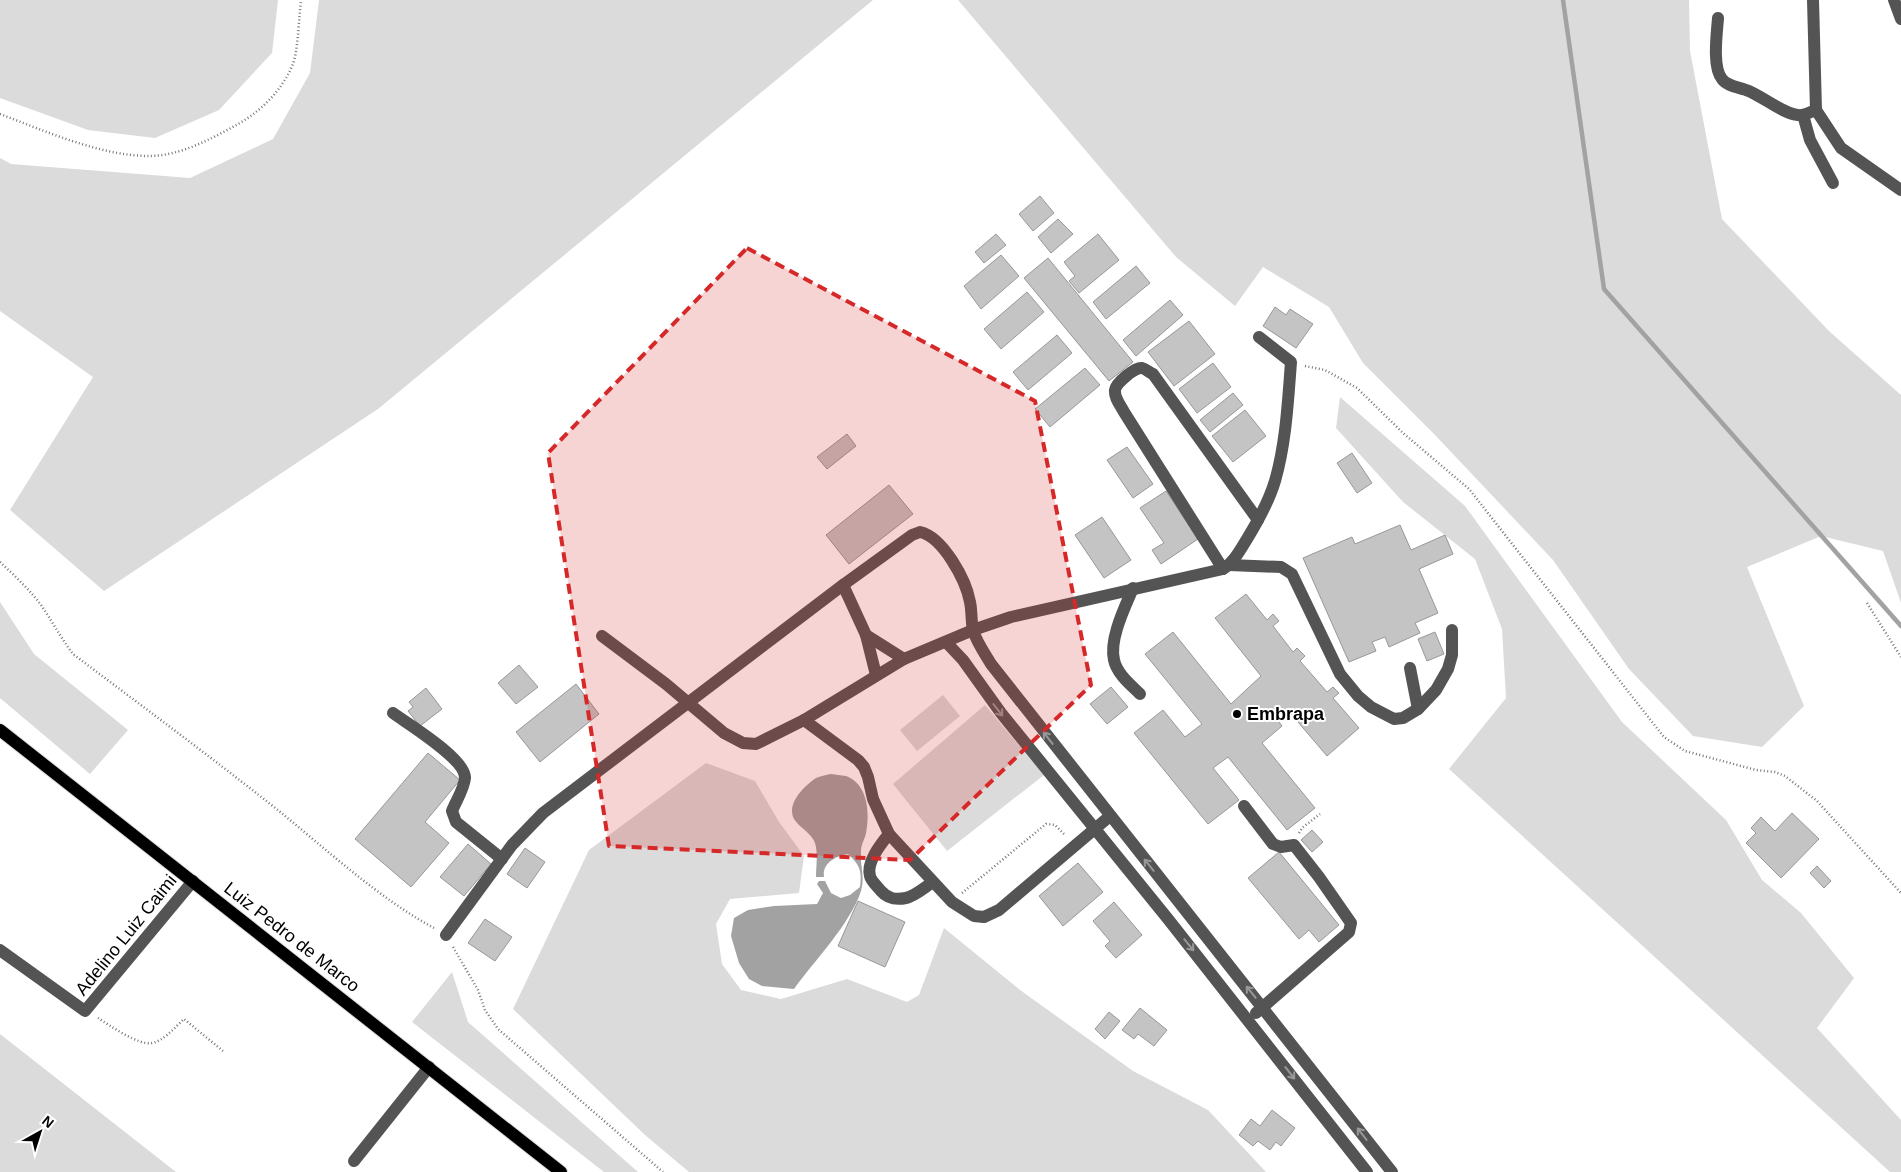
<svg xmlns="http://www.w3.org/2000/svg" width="1901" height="1172" font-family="Arial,sans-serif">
	<rect width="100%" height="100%" fill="#fff"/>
	<g fill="#dbdbdb">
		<polygon points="0,0 278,0 272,53 219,110 155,138 88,130 0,98"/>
		<polygon points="319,0 873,0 378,409 104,591 10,510 93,377 0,311 0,158 11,164 190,178 273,139 310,73"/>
		<polygon points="958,0 1689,0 1690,51 1722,219 1829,331 1901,395 1901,603 1883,551 1821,536 1747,567 1804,706 1762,747 1693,736 1629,669 1553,560 1436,436 1363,363 1329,307 1263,267 1235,306 1176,257"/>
		<polygon points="1340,397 1465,506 1622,722 1726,820 1762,880 1801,913 1854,978 1817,1028 1901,1120 1901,1172 1890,1172 1449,769 1506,698 1502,629 1475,559 1403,502 1336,428"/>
		<polygon points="0,602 34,654 128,730 90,774 0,698"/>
		<polygon points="943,695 960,716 917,751 900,730"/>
		<polygon points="985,705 1044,775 947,851 893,784"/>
		<polygon points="706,763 755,781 779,822 804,856 799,893 730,899 716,924 722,964 741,990 781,999 847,979 907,1002 919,995 944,928 1020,990 1133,1071 1208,1110 1266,1172 689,1172 645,1135 513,1009 589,850"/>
		<polygon points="452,972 468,1022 638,1172 604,1172 412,1022"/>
		<polygon points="0,1034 176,1172 0,1172"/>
	</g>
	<path fill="#a2a2a2" d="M831 774C835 775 841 775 846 776 868 784 870 813 866 833 865 839 861 844 861 851 860 871 867 878 858 899 843 932 815 960 794 989L762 986 749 979 739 963 731 936 734 918 748 910 774 906 817 904 823 893 817 884 819 881H825L831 893 841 898 850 895 860 887C862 871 860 865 848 854 836 856 822 863 824 877H816C816 865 819 848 813 839 808 831 799 827 794 819 786 804 804 786 816 778 820 776 826 775 831 774Z"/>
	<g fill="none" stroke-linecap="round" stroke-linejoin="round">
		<polyline stroke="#a2a2a2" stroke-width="4.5" points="1563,0 1604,289 1901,626"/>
	</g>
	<g fill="#c4c4c4" stroke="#989898">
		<polygon points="1040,196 1054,213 1033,231 1019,214"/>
		<polygon points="1058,219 1073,234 1051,253 1038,237"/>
		<polygon points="996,234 1006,245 984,263 975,252"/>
		<polygon points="1098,234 1119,260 1079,293 1069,281 1075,276 1064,262"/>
		<polygon points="1001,255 1019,276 981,309 964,286"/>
		<polygon points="1048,258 1133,362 1109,381 1024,278"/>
		<polygon points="1136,266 1150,283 1106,319 1093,302"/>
		<polygon points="1027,292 1044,312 1001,349 984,329"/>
		<polygon points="1170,300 1183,315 1136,356 1123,340"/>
		<polygon points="1275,307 1286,315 1290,309 1313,324 1296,348 1263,326"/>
		<polygon points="1189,321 1215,354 1174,386 1148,352"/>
		<polygon points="1057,335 1072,353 1028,390 1013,372"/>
		<polygon points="1213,363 1231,387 1197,413 1179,389"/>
		<polygon points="1085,368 1100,385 1050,427 1035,409"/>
		<polygon points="1233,393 1243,405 1210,432 1200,420"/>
		<polygon points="1245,410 1266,436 1233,462 1212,436"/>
		<polygon points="847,434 856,446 827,469 817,457"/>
		<polygon points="1127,447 1153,484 1133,498 1107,460"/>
		<polygon points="1352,453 1372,483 1357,493 1337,463"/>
		<polygon points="889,485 913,514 849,564 826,535"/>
		<polygon points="1166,491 1198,539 1161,564 1152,550 1164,543 1140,508"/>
		<polygon points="1102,517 1131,560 1104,578 1075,535"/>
		<polygon points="1400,525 1411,550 1445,535 1453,554 1419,569 1438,613 1415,623 1420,633 1389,647 1385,637 1372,642 1376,651 1349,662 1303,558 1352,537 1355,544"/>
		<polygon points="1246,594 1267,620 1273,614 1279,621 1273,626 1293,652 1297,648 1305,656 1300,661 1327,692 1333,687 1339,693 1333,698 1359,728 1327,756 1286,708 1276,718 1282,726 1262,743 1315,808 1287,830 1228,757 1213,768 1239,800 1208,824 1134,733 1163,710 1185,737 1202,724 1145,654 1173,632 1231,704 1261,676 1215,618"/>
		<polygon points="1435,632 1444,654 1427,661 1418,639"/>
		<polygon points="519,665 538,687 516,704 498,683"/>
		<polygon points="576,684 599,714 540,762 516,732"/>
		<polygon points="1111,687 1128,707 1107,724 1090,704"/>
		<polygon points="426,688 442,709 420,726 408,711 413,707 409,702"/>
		<polygon points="428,753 460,780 425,822 449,843 411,887 355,839"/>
		<polygon points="1792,813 1819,839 1781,878 1746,843 1756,833 1751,828 1761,817 1775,831"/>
		<polygon points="1312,830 1323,842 1312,852 1301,840"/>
		<polygon points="468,844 491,864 464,896 440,877"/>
		<polygon points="525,848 545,862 527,888 507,874"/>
		<polygon points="1279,852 1339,925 1319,942 1309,930 1299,939 1248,878"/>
		<polygon points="1078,863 1103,892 1063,926 1039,896"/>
		<polygon points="1817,866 1831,881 1824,888 1810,873"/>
		<polygon points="858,901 905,922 885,967 838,946"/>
		<polygon points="1114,902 1142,935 1116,958 1105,946 1110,941 1093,921"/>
		<polygon points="485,919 512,937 495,961 468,943"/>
		<polygon points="1140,1008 1167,1030 1154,1046 1138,1034 1134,1039 1122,1030"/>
		<polygon points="1109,1012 1120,1021 1105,1039 1095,1029"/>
		<polygon points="1272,1110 1295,1128 1281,1146 1276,1142 1270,1150 1258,1141 1253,1146 1239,1135 1251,1119 1260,1126"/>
	</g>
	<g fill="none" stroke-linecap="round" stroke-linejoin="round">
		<defs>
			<polyline id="major" points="0,730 561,1172"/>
		</defs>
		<use href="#major" stroke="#dbdbdb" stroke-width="14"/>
		<g stroke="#767676" stroke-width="2.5" stroke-dasharray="1 2.5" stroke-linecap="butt">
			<path d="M0 114C45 131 101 156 149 156 178 156 207 141 231 128 258 114 281 93 293 64 298 51 299 16 301 0"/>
			<polyline points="1305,366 1325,370 1357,388 1403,433 1469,489 1664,737 1685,751 1756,770 1775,772 1785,776 1817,801 1901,893"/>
			<path d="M0 562C14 575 29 589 41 605 52 621 61 638 73 654 142 706 211 757 279 811 327 850 380 899 434 928"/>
			<polyline points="1867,603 1901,657"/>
			<polyline points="1299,833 1302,828 1320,814"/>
			<polyline points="962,893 1046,824 1055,825 1065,835"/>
			<polyline points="453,947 478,990 485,1010 498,1029 663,1172"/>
			<path d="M98 1018C109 1025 139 1046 152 1043 164 1041 175 1027 184 1019L223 1051"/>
		</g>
		<g stroke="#545454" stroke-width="12">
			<polyline points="1813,0 1816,110 1841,148 1901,190"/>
			<polyline points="1894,0 1901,19"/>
			<path d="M1718 18C1717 33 1712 67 1722 79 1727 86 1738 87 1746 90 1761 95 1783 114 1798 115 1804 116 1810 112 1816 110"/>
			<polyline points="1803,115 1810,140 1833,183"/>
			<polyline points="1229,565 1281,567 1292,574 1340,674 1358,696 1371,707 1394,719 1403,718 1418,709 1436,690 1448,669 1452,655 1452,630"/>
			<path d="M1223 569 1124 412C1121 406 1114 398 1115 390 1116 383 1135 367 1142 368 1146 369 1150 373 1153 374L1258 520"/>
			<path d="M1133 588C1125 607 1109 639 1114 660 1117 674 1131 685 1140 694"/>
			<polyline points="866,635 876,675"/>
			<path d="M602 636 666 684 724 733 743 743 756 744 804 720 904 659 973 630 1011 617 1223 569C1234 562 1240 550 1247 539 1258 521 1269 501 1275 481 1286 443 1288 401 1291 362L1259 337"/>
			<polyline points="946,642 963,660 1001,713 1168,919 1367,1172"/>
			<path d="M904 659 866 635 843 585 912 535 920 532C943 537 966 580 970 602 972 611 971 621 973 630 976 641 985 654 991 664L1392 1172"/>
			<polyline points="1410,668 1418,709"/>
			<path d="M393 713C408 724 466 759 465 778 464 789 456 801 452 811L456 822 502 859"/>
			<polyline points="804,720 858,760 864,767 868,777 873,799 889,834 952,902 974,916 984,917 999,910 1110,816"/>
			<polyline points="1244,806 1273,844 1281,847 1294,845 1319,877 1351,923 1349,932 1256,1013"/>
			<path d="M889 834C881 844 866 862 870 876 871 881 878 887 881 891 888 899 896 900 906 898 915 896 925 887 933 882"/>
			<polyline points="446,935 512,845 543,813 843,585"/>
			<polyline points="0,950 85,1011 193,881"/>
			<polyline points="354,1161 429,1067"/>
		</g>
		<use href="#major" stroke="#000" stroke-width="12"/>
	</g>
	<defs><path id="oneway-shaft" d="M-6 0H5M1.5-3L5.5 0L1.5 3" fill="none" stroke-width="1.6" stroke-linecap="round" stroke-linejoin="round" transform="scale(1.25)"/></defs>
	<g stroke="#989898">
		<use href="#oneway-shaft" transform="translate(998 710) rotate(52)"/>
		<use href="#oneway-shaft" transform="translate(1048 738) rotate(-128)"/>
		<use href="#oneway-shaft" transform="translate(1149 865) rotate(-129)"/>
		<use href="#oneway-shaft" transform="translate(1189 945) rotate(51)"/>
		<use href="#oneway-shaft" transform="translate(1251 992) rotate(-129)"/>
		<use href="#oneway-shaft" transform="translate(1290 1073) rotate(52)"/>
		<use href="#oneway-shaft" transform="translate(1362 1134) rotate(-128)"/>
	</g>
	<path fill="#d62828" fill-opacity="0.2" stroke="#d62828" stroke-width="4" stroke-dasharray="10 6" stroke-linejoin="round" d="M747 248 1035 401 1091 685 910 860 609 846 548 453Z"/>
	<circle fill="#000" stroke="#fff" stroke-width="2" cx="1237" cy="714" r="5"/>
	<g text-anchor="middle" stroke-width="4" stroke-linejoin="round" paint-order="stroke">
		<g font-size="18" font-weight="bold" fill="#000" stroke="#fff" text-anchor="start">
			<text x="1247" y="720">Embrapa</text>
		</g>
		<g font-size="18" fill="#000" stroke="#fff">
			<text transform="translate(126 935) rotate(-51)" y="6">Adelino Luiz Caimi</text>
			<text transform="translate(292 937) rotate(38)" y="6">Luiz Pedro de Marco</text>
		</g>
	</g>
	<g transform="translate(40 1132) rotate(39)" stroke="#ffffff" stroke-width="4" paint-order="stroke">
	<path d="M0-4L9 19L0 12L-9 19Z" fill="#000000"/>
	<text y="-8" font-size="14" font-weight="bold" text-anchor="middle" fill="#000000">N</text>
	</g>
</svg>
